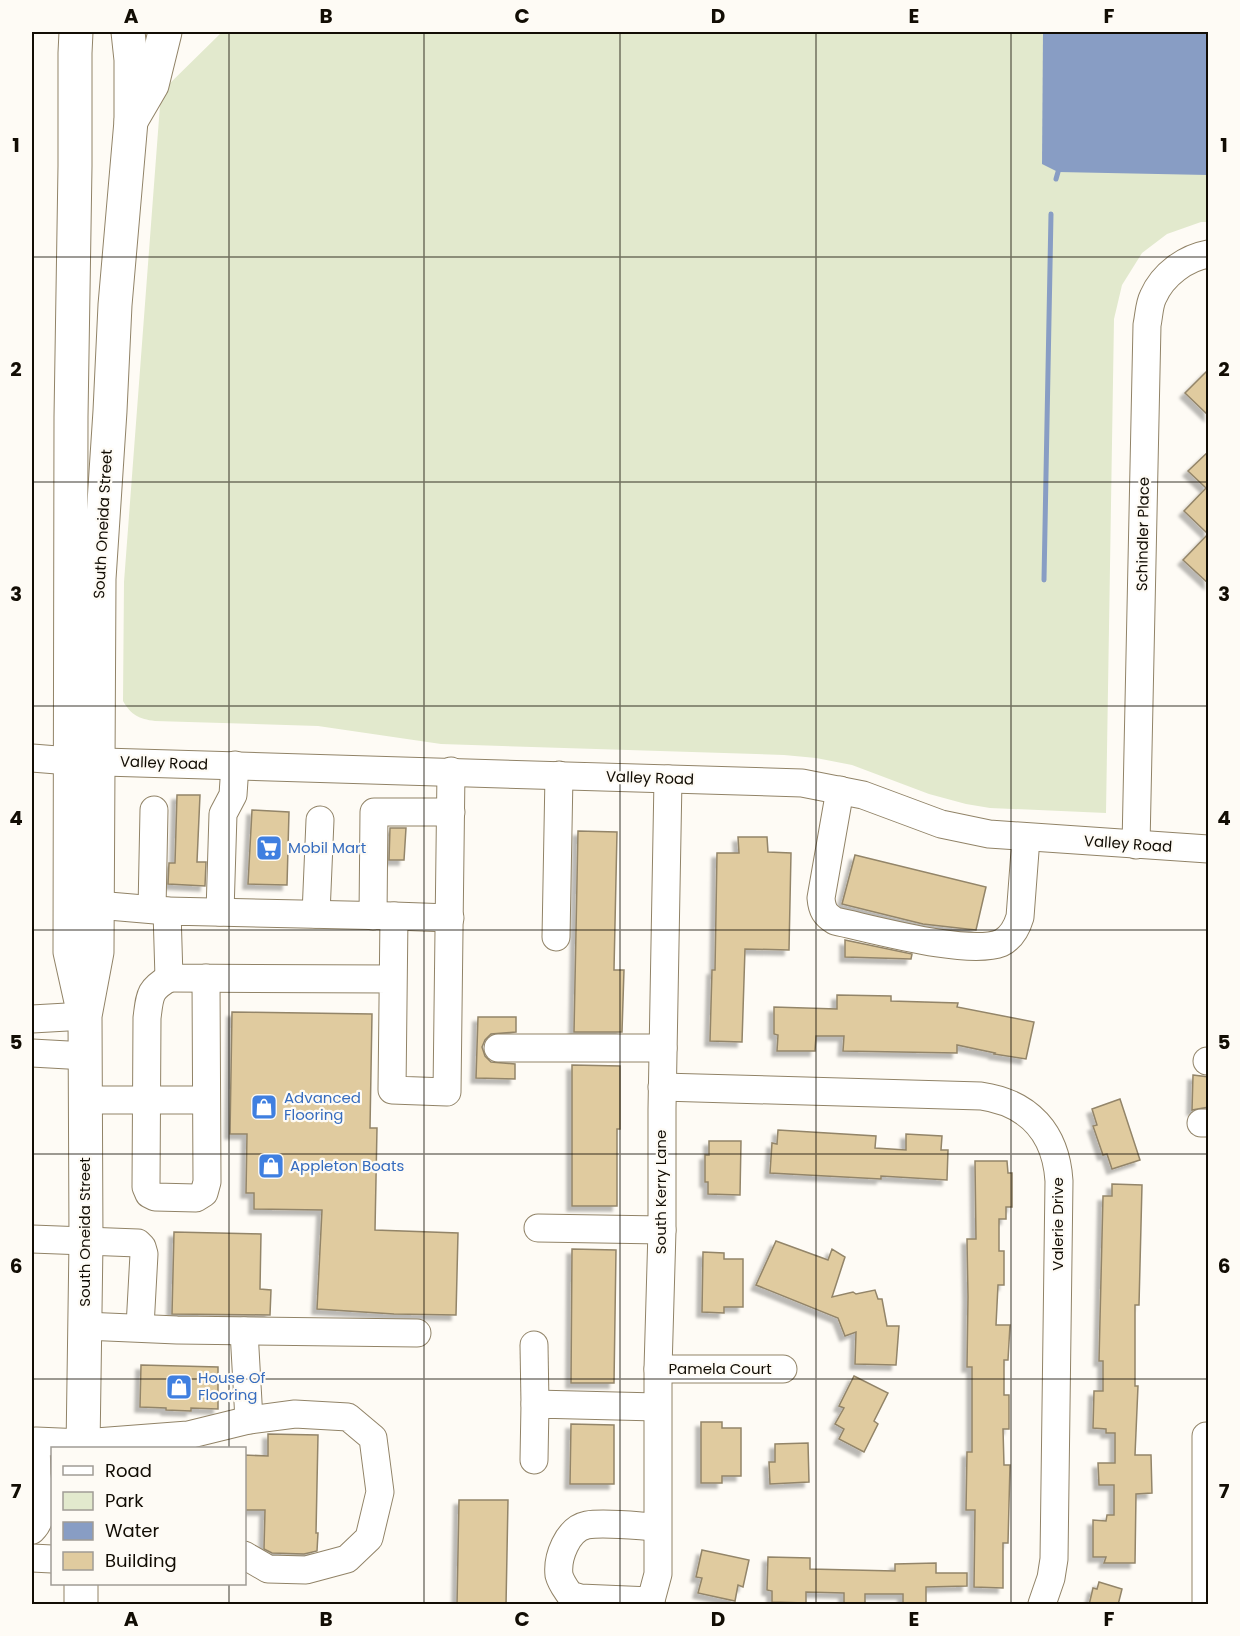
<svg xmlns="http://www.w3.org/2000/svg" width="1240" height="1636" font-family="Poppins,sans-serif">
	<defs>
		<filter id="shadow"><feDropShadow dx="-5" dy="5" stdDeviation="1.5" flood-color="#0004"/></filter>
	</defs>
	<rect width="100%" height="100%" fill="#fefbf5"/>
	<path fill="#e2e9cd" d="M222 32H1208V222H1201L1167 234 1142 253 1122 285 1114 319 1106 813 990 808 966 804 929 794 852 765 816 758 784 755 441 744 318 726 155 721C139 719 131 715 123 701L124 582 161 92Z"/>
	<polygon fill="#889dc4" points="1043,32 1208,32 1208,175 1058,172 1042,164"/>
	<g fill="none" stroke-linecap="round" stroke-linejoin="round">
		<g stroke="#889dc4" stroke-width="5">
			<polyline points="1056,179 1058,172"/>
			<polyline points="1044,580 1051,214"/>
		</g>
	</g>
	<g fill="#e0cb9f" stroke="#938569" stroke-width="1.5" filter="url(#shadow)">
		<polygon points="1209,369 1209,416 1185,393"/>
		<polygon points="1209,451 1209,584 1183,560 1208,534 1184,511 1206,488 1188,471"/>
		<polygon points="177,795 200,795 197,862 206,862 205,886 168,884 169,863 175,863"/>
		<polygon points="252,810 289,812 287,885 248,884"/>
		<polygon points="390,828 406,828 404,860 389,860"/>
		<polygon points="578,831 617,832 614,970 624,970 622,1032 574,1032"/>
		<polygon points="738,837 767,837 768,852 791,853 789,950 745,949 742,1042 710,1041 712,970 715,970 717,853 739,853"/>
		<polygon points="855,855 986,887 976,930 923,924 842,904"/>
		<polygon points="845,940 912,954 911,959 845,957"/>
		<polygon points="837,995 891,996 891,1001 958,1003 957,1007 1034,1022 1026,1059 994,1054 995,1053 957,1045 957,1053 843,1051 844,1036 816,1036 815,1051 777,1051 778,1035 774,1034 774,1007 837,1009"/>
		<polygon points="232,1012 372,1014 370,1128 377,1128 375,1230 458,1233 456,1315 394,1314 317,1309 322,1210 254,1209 254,1193 246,1193 247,1134 230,1134"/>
		<polygon points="478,1017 516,1017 516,1032 491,1034 485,1040 482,1047 485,1056 491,1062 515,1064 515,1079 476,1078"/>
		<polygon points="572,1065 620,1066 620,1129 617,1129 617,1206 572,1206"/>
		<polygon points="1193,1075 1209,1077 1209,1107 1192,1110"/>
		<polygon points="1120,1099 1140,1160 1112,1169 1107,1154 1103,1155 1093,1126 1097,1125 1092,1109"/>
		<polygon points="778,1130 876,1136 875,1148 906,1150 906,1134 942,1136 941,1150 948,1150 947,1180 881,1176 881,1179 770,1173 772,1143 777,1144"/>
		<polygon points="709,1141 741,1141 740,1195 708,1194 708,1182 705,1182 705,1155 709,1155"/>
		<polygon points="975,1161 1007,1161 1008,1173 1012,1173 1012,1207 1006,1207 1006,1219 999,1219 999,1251 1004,1251 1004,1285 998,1285 996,1325 1010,1325 1008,1360 1004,1360 1004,1395 1009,1395 1009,1429 1003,1429 1004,1465 1010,1465 1008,1543 1003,1543 1003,1588 974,1587 975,1510 966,1510 967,1452 972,1452 972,1367 967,1367 968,1297 967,1239 976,1239"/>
		<polygon points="1112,1184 1142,1185 1139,1305 1135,1305 1135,1386 1138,1386 1135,1455 1151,1455 1152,1493 1136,1494 1135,1563 1104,1563 1106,1557 1093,1557 1093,1520 1106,1521 1107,1515 1114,1515 1114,1485 1099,1485 1098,1463 1115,1463 1115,1433 1106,1433 1106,1429 1093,1428 1094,1391 1103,1391 1103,1361 1099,1361 1103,1196 1112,1196"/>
		<polygon points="174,1232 261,1234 260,1289 271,1290 270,1315 172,1314"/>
		<polygon points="776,1241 828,1260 832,1249 845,1257 832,1297 853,1292 856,1294 875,1290 878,1299 882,1299 887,1326 899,1326 896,1365 855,1364 856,1332 845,1336 838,1318 756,1285"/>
		<polygon points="572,1249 616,1250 614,1383 571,1383"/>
		<polygon points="703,1252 724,1253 724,1259 743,1259 743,1307 724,1307 724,1313 702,1312"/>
		<polygon points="141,1365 218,1367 218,1409 191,1408 191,1411 166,1410 166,1408 140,1407"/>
		<polygon points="854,1376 888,1393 874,1421 878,1424 864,1452 839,1439 844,1429 835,1424 844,1408 839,1406"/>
		<polygon points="701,1422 722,1422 722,1428 741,1428 741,1476 722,1476 722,1483 701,1483"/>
		<polygon points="571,1424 614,1425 614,1484 570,1484"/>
		<polygon points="268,1434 318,1435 316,1533 318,1533 317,1551 304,1554 272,1553 264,1549 265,1510 244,1510 244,1455 268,1456"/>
		<polygon points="808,1443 809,1482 770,1484 769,1462 775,1462 775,1444"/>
		<polygon points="459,1500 508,1500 506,1605 457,1605"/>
		<polygon points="702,1550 749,1560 743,1587 738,1585 735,1601 698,1593 702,1578 696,1577"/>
		<polygon points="768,1557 810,1558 810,1569 895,1571 895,1564 936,1563 936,1573 967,1573 967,1586 926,1587 926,1603 903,1603 903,1594 865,1594 865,1605 844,1605 844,1593 806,1592 806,1603 772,1602 772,1591 767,1590"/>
		<polygon points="1099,1582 1122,1589 1118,1605 1089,1605 1093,1588 1097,1589"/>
	</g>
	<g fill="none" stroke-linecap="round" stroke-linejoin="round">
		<defs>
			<g id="minor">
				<polyline points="32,758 70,761 802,783 863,795 941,824 989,834 1208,849"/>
				<path d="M840 790 821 898C822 910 825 915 835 921 873 929 968 956 1001 943 1011 938 1017 927 1020 917L1026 838"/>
				<path d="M1136 845 1147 325C1149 316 1149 305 1153 297 1163 274 1186 258 1208 254"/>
				<polyline points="97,905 167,911"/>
				<polyline points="152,909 154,810"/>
				<polyline points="220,912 223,814 233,795 235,765"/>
				<polyline points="316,914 320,820"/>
				<polyline points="373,916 374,812 451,812"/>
				<polyline points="394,916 450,918"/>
				<polyline points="556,937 559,775"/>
				<path d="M169 978C149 990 150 995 147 1018L146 1187 149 1194 155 1197 196 1198 204 1193 207 1182 206 978"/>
				<polyline points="393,979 169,978 167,911 394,916 392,1090 447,1092 451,771"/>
				<polyline points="32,1019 85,1016"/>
				<polyline points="498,1048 663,1048"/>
				<polyline points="32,1053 86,1056"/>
				<polyline points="1207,1061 1208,1061"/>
				<path d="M662 1087 981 1096C1029 1103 1056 1133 1059 1181L1054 1559 1051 1578 1042 1604"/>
				<polyline points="86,1100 206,1100"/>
				<polyline points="1201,1123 1208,1123"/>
				<polyline points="538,1228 662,1230"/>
				<polyline points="32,1239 138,1243 142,1247 144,1254 140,1327"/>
				<polyline points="84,1326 177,1330 417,1333"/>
				<polyline points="244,1331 249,1420"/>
				<polyline points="534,1345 535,1404"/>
				<polyline points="658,1369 783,1369"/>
				<polyline points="1206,1436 1206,1604 1208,1604"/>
				<polyline points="534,1460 535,1404 657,1407"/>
				<polyline points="32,1477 37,1477 36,1441 83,1443 188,1435 249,1420 295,1414 348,1417 373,1438 380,1492 369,1538 347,1559 306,1570 268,1569 244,1555"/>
				<path d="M32 1530C46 1517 40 1494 37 1477"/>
				<polyline points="32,1558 52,1559"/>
				<path d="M651 1601 580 1598 570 1595C566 1589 561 1583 559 1575 557 1558 567 1529 587 1525 605 1522 638 1526 657 1527"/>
				<polyline points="650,1604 658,1574 658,1369 662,1230 662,1109 668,779"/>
			</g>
			<g id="major">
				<polyline points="76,32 75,53 75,166 71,417 70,952 82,1006"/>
				<polyline points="83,1448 86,1242 85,1016 97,952 99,579 110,411 115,305 131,121 131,60 128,32"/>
				<polyline points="81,1604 81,1584"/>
			</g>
			<polyline id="highway" points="131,121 152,85 165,32"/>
		</defs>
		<use href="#minor" stroke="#918367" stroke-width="29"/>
		<use href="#major" stroke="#918367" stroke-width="35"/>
		<use href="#highway" stroke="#918367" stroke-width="35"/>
		<use href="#minor" stroke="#fff" stroke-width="27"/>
		<use href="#major" stroke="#fff" stroke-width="33"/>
		<use href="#highway" stroke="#fff" stroke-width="33"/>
	</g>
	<path fill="none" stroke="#120d04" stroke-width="1.5" stroke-opacity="0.55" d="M229 32V1448M424 32V1604M620 32V1604M816 32V1604M1011 32V1604M32 257H1208M32 482H1208M32 706H1208M32 930H1208M32 1154H1208M32 1379H1208M229 1584V1604"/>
	<defs>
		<symbol id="supermarket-square" viewBox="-11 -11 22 22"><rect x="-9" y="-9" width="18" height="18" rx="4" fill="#3f7fe0" stroke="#fefbf5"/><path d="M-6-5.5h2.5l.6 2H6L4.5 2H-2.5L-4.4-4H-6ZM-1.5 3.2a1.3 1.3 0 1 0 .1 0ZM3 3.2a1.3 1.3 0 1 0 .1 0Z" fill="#fff"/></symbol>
		<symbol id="shop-square" viewBox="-11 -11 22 22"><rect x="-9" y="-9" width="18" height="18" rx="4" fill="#3f7fe0" stroke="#fefbf5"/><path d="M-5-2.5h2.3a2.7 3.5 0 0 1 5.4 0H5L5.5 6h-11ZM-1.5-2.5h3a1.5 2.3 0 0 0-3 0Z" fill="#fff"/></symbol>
	</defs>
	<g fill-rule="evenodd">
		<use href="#supermarket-square" x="254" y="833" width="30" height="30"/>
		<use href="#shop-square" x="249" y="1092" width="30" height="30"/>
		<use href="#shop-square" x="256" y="1151" width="30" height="30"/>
		<use href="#shop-square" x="164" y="1372" width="30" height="30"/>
	</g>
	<g text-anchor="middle" stroke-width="4.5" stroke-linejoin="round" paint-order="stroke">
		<g font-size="15" fill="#120d04" stroke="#fefbf5">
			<text transform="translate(103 524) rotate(-87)" y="5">South Oneida Street</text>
			<text transform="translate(1143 534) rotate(-89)" y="5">Schindler Place</text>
			<text transform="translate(164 763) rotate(2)" y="5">Valley Road</text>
			<text transform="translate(650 778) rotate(2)" y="5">Valley Road</text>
			<text transform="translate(1128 844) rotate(4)" y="5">Valley Road</text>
			<text transform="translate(661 1192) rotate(-90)" y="5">South Kerry Lane</text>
			<text transform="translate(1058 1224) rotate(-90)" y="5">Valerie Drive</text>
			<text transform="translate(85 1232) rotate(-90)" y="5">South Oneida Street</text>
			<text x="720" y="1374">Pamela Court</text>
		</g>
		<g font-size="15" fill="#366cbe" stroke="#fefbf5" text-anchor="start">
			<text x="288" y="853">Mobil Mart</text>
			<text x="284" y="1103">Advanced<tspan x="284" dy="17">Flooring</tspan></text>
			<text x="290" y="1171">Appleton Boats</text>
			<text x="198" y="1383">House Of<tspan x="198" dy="17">Flooring</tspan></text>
		</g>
	</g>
	<rect width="1240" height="1636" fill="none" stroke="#fefbf5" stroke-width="66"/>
	<rect x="51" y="1447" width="195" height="138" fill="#fefbf5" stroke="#a09c95" stroke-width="1.5"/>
	<rect x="63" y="1466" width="30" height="9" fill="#ffffff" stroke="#a09c95" stroke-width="1.5"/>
	<text x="105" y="1477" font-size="18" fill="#120d04">Road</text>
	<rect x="63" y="1492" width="30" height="18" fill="#e2e9cd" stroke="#a09c95" stroke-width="1.5"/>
	<text x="105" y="1507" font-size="18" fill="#120d04">Park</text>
	<rect x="63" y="1522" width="30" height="18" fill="#889dc4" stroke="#a09c95" stroke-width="1.5"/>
	<text x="105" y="1537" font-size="18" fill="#120d04">Water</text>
	<rect x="63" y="1552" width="30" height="18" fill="#e0cb9f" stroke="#a09c95" stroke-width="1.5"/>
	<text x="105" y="1567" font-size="18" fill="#120d04">Building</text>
	<rect x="33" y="33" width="1174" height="1570" fill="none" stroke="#120d04" stroke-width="2"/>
	<g font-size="20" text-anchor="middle" font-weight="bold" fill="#120d04">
		<text x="131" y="23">A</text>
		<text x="326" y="23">B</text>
		<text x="522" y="23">C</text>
		<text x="718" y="23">D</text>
		<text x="914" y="23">E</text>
		<text x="1109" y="23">F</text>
		<text x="16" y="152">1</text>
		<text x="1224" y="152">1</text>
		<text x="16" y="376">2</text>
		<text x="1224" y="376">2</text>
		<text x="16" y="601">3</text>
		<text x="1224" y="601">3</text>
		<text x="16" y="825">4</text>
		<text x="1224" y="825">4</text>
		<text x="16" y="1049">5</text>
		<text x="1224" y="1049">5</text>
		<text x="16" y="1273">6</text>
		<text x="1224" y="1273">6</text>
		<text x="16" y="1498">7</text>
		<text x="1224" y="1498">7</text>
		<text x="131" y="1626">A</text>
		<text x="326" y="1626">B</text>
		<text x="522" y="1626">C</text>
		<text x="718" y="1626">D</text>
		<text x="914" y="1626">E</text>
		<text x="1109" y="1626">F</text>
	</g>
</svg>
